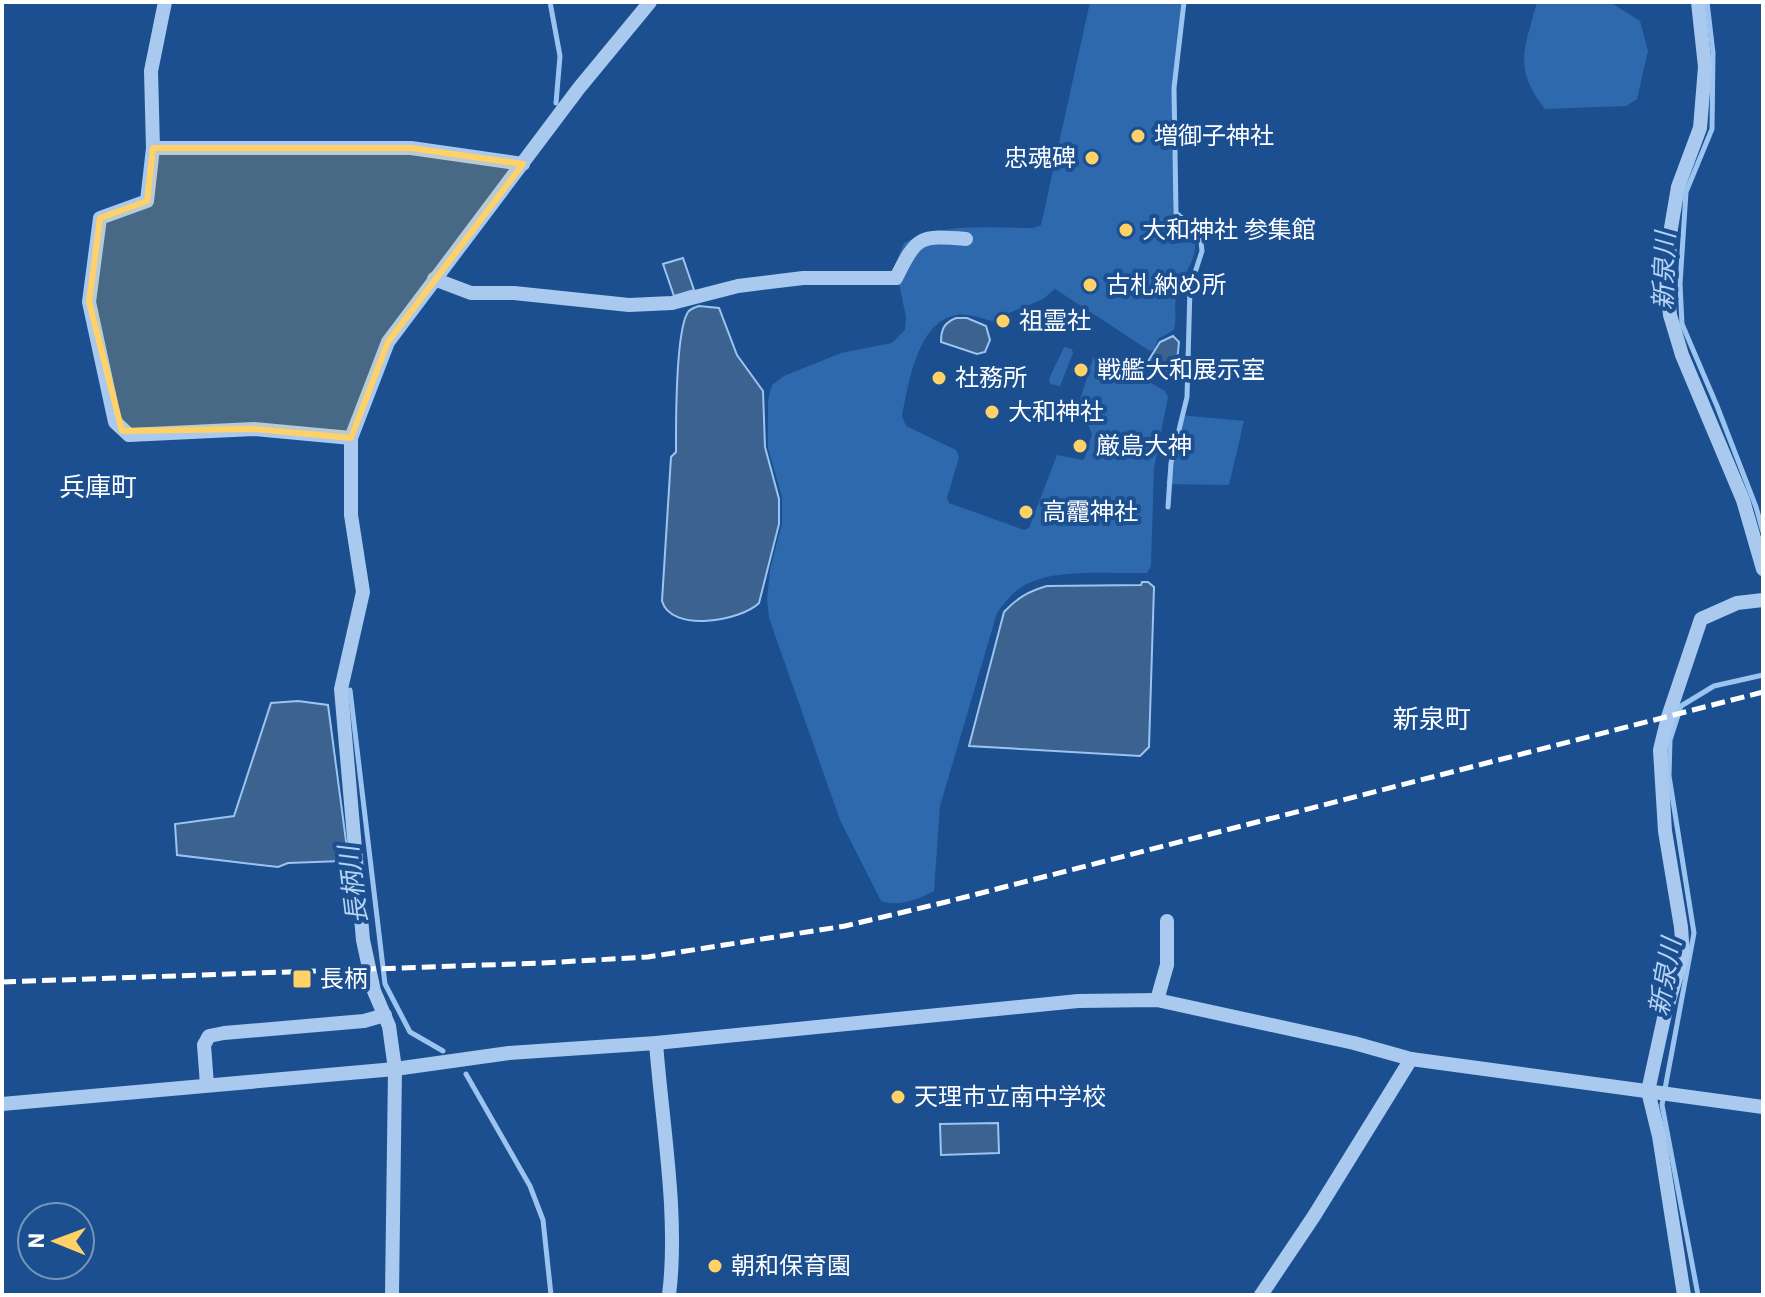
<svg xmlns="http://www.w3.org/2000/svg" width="1765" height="1297" font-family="'IBM Plex Sans','Noto Sans JP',sans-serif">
	<rect width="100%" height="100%" fill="#1b4f8f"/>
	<g fill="#2e69ad">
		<path d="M1090 2H1182L1171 130 1175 184 1173 212 1193 231C1202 261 1180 273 1176 298 1174 308 1177 319 1174 330L1158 339 1154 350 1150 351 1055 289 1043 299 1002 316 995 322C983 319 969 313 957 315 917 321 909 384 902 416L906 426 956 450 959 457 947 498 949 503 1024 530 1029 528 1057 455 1083 460 1085 457 1092 434 1079 403 1093 358 1104 356 1165 391 1168 397 1154 468 1151 566 1147 573C1113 574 1059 568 1029 583 1016 588 1005 602 997 613L940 806 934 891C917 900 899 907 881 901L840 820 769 618 767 599 770 570 782 523V497L768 448V400L772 385 784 376 841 353 892 343 905 330 906 317 895 265 904 243C943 222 989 228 1033 228L1041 225Z"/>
		<path d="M1537 2H1610L1640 21 1648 51 1637 99 1626 106 1545 109C1512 67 1525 48 1537 2Z"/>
		<polygon points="1064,347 1072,349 1073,353 1060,386 1050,384 1049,379"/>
		<polygon points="1180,415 1244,421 1229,485 1166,484"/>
	</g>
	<g fill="#3c6290" stroke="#9cc4f0" stroke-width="2">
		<polygon points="683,258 694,290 674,296 663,264"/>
		<path d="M699 306 719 308 737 355 763 391 765 447 779 499V524L759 603C741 621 671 633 662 601L671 457 676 452C676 426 675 332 688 312 691 308 694 308 699 306Z"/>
		<path d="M956 318H967L986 326 990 340 985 352 977 354 941 342C941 329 944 323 956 318Z"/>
		<polygon points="1173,336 1179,342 1175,381 1147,363 1160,342"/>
		<path d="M1142 582H1148L1154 587 1149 747 1140 756 969 746 1004 612C1017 598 1029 591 1047 586L1141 585Z"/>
		<polygon points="298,701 328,705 348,856 342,861 288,863 278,867 177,855 175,824 234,816 271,703"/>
		<polygon points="998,1123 999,1153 941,1155 940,1124"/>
	</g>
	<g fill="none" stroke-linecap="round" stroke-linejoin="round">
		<g stroke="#9cc4f0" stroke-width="5">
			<polyline points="550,2 560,56 556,103"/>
			<polyline points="1707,2 1713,53 1712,129 1686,192 1680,284 1682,324 1717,406 1756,507 1763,532"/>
			<polyline points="1168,507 1171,463 1187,397 1190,288 1202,251 1200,233 1176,213 1174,88 1184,2"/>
			<polyline points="350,690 385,984 410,1032 443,1051"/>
			<polyline points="466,1074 530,1186 543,1220 551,1295"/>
			<polyline points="1698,1295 1662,1105 1694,933 1669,776 1670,740 1681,706 1714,686 1763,675"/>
		</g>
		<g stroke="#a9c9ee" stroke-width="14">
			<polyline points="165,2 151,71 153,148 147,201 100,218 89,302 115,422 129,435 254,429 351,438"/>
			<polyline points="1698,2 1705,67 1700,128 1678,187 1671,228 1667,286 1670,315 1682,355 1743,500 1763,569"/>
			<polyline points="153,148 411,148 523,164"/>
			<path d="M434 279 471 293H514L629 305 672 303 738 286 803 278H896C917 236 919 235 966 239"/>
			<polyline points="1157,1000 1167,965 1167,921"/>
			<path d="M656 1043C662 1123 679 1216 669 1295"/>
			<polyline points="207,1085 204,1045 209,1036 224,1033 364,1021 385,1015"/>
			<polyline points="2,1104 395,1069 509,1053 656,1043 1078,1001 1157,1000 1354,1043 1411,1059 1763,1107"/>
			<polyline points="392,1295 395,1069 389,1026 374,991 363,940 341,689 363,592 351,515 351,438 388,342 579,88 650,2"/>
			<polyline points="1261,1295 1314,1216 1411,1059"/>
			<polyline points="1684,1295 1659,1136 1648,1091 1664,1018 1683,954 1681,927 1665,831 1660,750 1668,717 1701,619 1737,603 1763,600"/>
		</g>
		<polyline stroke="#fff" stroke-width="5" stroke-dasharray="14 6" stroke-linecap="butt" points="2,982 542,963 648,957 845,926 946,902 1763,692"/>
	</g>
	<path fill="#ffd166" fill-opacity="0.2" stroke="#ffd166" stroke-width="6" stroke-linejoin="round" d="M153 148H411L523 164 388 342 351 438 254 429 122 431 89 302 100 218 147 201Z"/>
	<g fill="#ffd166" stroke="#1b4f8f" stroke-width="3">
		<circle cx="1138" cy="136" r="8"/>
		<circle cx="1092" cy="158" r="8"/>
		<circle cx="1126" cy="230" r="8"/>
		<circle cx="1090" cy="285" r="8"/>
		<circle cx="1003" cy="321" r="8"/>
		<circle cx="1081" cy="370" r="8"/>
		<circle cx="939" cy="378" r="8"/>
		<circle cx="992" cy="412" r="8"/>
		<circle cx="1080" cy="446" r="8"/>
		<circle cx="1026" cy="512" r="8"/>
		<rect x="292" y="969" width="20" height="20" rx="4"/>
		<circle cx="898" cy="1097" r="8"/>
		<circle cx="715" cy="1266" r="8"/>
	</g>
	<g text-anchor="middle" stroke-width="8" stroke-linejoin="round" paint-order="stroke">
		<g font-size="24" fill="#fff" stroke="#1b4f8f" text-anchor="start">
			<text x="1154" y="144">増御子神社</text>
			<text x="1076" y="166" text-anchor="end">忠魂碑</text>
			<text x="1142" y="238">大和神社 参集館</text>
			<text x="1106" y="293">古札納め所</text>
			<text x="1019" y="329">祖霊社</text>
			<text x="1097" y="378">戦艦大和展示室</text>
			<text x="955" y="386">社務所</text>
			<text x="1008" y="420">大和神社</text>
			<text x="1096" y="454">厳島大神</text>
			<text x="1042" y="520">高龗神社</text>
			<text x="320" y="987">長柄</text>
			<text x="914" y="1105">天理市立南中学校</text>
			<text x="731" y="1274">朝和保育園</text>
		</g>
		<g font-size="26" font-style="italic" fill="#b5d3f5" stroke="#1b4f8f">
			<text transform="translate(1664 271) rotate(-88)" y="9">新泉川</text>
			<text transform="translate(353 885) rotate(-97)" y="9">長柄川</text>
			<text transform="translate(1665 977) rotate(-80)" y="9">新泉川</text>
		</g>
		<g font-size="26" fill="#fff" stroke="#1b4f8f">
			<text x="98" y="496">兵庫町</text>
			<text x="1432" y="728">新泉町</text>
		</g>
	</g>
	<rect width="1765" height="1297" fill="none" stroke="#ffffff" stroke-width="8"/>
	<g transform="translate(56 1241) rotate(271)"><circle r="38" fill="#1b4f8f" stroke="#7695bc" stroke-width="2"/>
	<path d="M0-6L14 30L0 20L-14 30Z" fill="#ffd166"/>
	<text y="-12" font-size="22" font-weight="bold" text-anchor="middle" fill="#ffffff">N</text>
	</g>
</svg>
